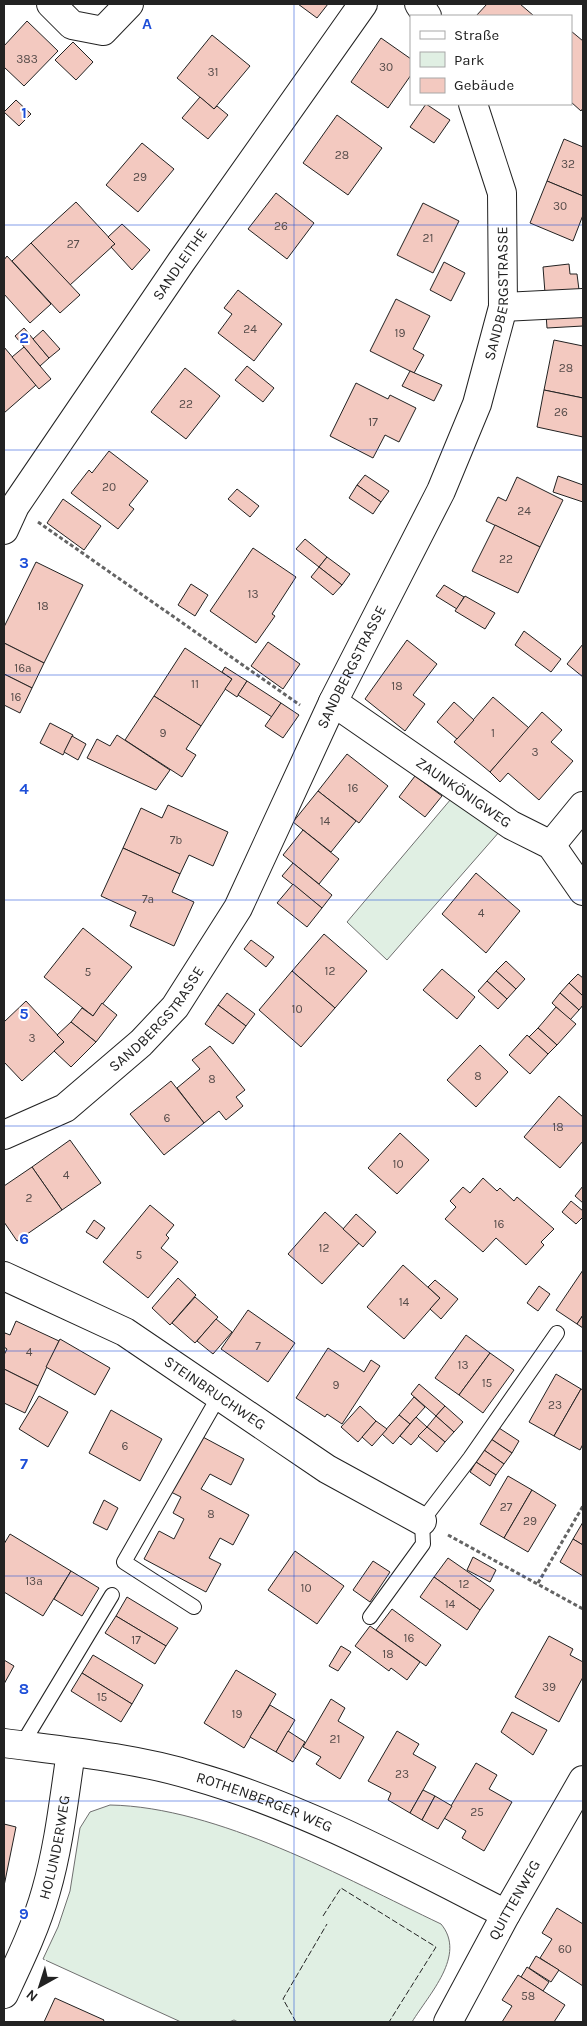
<svg xmlns="http://www.w3.org/2000/svg" width="587" height="2026" font-family="Karla,sans-serif">
	<rect width="100%" height="100%" fill="#fff"/>
	<g fill="#e0efe3" stroke="#6f6f6f">
		<polygon points="451,799 500,831 387,960 347,922"/>
		<path d="M110 1805C218 1807 344 1878 441 1924 467 1955 429 1994 412 2022H238L234 2020 229 2022H181L43 1959 58 1927 70 1891 80 1828 90 1812Z"/>
	</g>
	<g fill="#f3c9c0" stroke="#222">
		<polygon points="298,4 328,4 317,18"/>
		<polygon points="487,4 520,4 534,16 476,16"/>
		<polygon points="27,21 58,51 24,86 4,67 4,46"/>
		<polygon points="571,31 583,41 583,108 581,111 571,102"/>
		<polygon points="212,35 250,66 214,109 177,78"/>
		<polygon points="381,38 411,59 411,75 388,108 351,82"/>
		<polygon points="73,42 93,62 76,80 55,60"/>
		<polygon points="200,97 214,109 217,106 228,115 208,139 182,118"/>
		<polygon points="16,100 31,114 19,126 4,112"/>
		<polygon points="426,104 450,120 434,143 410,127"/>
		<polygon points="337,115 382,148 348,195 303,163"/>
		<polygon points="564,139 583,147 583,196 547,181"/>
		<polygon points="142,143 174,169 138,212 106,185"/>
		<polygon points="547,181 583,196 583,215 573,241 530,223"/>
		<polygon points="276,193 314,223 287,259 248,229"/>
		<polygon points="76,202 115,244 70,285 31,243"/>
		<polygon points="423,203 459,221 433,273 397,255"/>
		<polygon points="122,224 150,250 132,270 111,247 115,244 108,237"/>
		<polygon points="31,243 80,295 60,313 12,261"/>
		<polygon points="7,256 51,304 30,323 4,294 4,260"/>
		<polygon points="444,262 465,273 451,301 430,290"/>
		<polygon points="569,264 570,274 577,274 579,290 545,293 543,267"/>
		<polygon points="238,290 282,324 254,361 218,333 232,314 224,308"/>
		<polygon points="396,299 430,316 413,349 424,355 414,373 370,351"/>
		<polygon points="583,312 583,326 547,328 546,314"/>
		<polygon points="24,328 49,358 40,366 15,336"/>
		<polygon points="43,330 60,349 49,358 33,339"/>
		<polygon points="554,340 583,346 583,398 544,390"/>
		<polygon points="4,347 36,385 4,413"/>
		<polygon points="24,347 51,379 39,389 12,357"/>
		<polygon points="247,366 274,388 263,402 235,380"/>
		<polygon points="185,368 220,396 186,439 151,412"/>
		<polygon points="410,371 442,385 434,401 402,386"/>
		<polygon points="356,383 388,399 390,395 416,408 399,442 385,435 373,458 330,436"/>
		<polygon points="544,390 583,398 583,437 537,427"/>
		<polygon points="109,451 148,481 129,505 134,509 118,529 71,493 89,470 92,473"/>
		<polygon points="365,475 389,491 381,502 357,485"/>
		<polygon points="558,476 583,485 583,502 553,492"/>
		<polygon points="517,477 563,500 540,547 486,521 498,497 506,501"/>
		<polygon points="357,485 381,502 373,514 349,498"/>
		<polygon points="237,489 259,506 250,517 228,499"/>
		<polygon points="63,499 101,526 84,550 47,523"/>
		<polygon points="495,525 540,547 518,593 472,571"/>
		<polygon points="305,539 327,557 319,567 296,549"/>
		<polygon points="253,548 296,577 272,614 275,616 256,643 210,611"/>
		<polygon points="327,557 350,574 342,585 319,567"/>
		<polygon points="36,562 83,585 44,663 4,643 4,627"/>
		<polygon points="319,567 342,585 333,595 311,577"/>
		<polygon points="191,584 208,595 195,616 178,605"/>
		<polygon points="444,585 464,597 457,609 436,596"/>
		<polygon points="465,596 495,613 485,629 455,611"/>
		<polygon points="524,631 561,659 551,672 515,645"/>
		<polygon points="407,640 437,664 413,695 425,704 405,731 365,699"/>
		<polygon points="268,642 300,664 283,689 251,666"/>
		<polygon points="4,643 44,663 32,688 4,674"/>
		<polygon points="583,644 583,677 567,664"/>
		<polygon points="185,648 232,679 201,726 154,696"/>
		<polygon points="225,667 247,681 237,697 225,689 232,679 222,672"/>
		<polygon points="4,674 32,688 20,713 4,705"/>
		<polygon points="247,681 281,703 272,717 238,695"/>
		<polygon points="154,696 201,726 186,749 196,755 182,777 125,740"/>
		<polygon points="493,697 529,728 490,772 454,742"/>
		<polygon points="454,702 474,720 457,739 437,722"/>
		<polygon points="281,703 299,715 283,738 265,726"/>
		<polygon points="542,712 562,730 551,742 573,761 539,800 508,773 500,782 490,772"/>
		<polygon points="50,723 73,735 63,755 40,743"/>
		<polygon points="117,735 170,770 156,790 87,758 97,739 110,746"/>
		<polygon points="72,736 86,744 78,760 64,752"/>
		<polygon points="347,754 388,786 359,823 318,791"/>
		<polygon points="415,776 442,796 425,817 399,797"/>
		<polygon points="318,791 356,821 331,852 293,822"/>
		<polygon points="168,805 228,832 213,866 189,855 180,874 123,848 141,808 162,818"/>
		<polygon points="303,830 339,859 319,884 283,855"/>
		<polygon points="123,848 180,874 172,892 194,902 174,946 130,926 136,912 101,896"/>
		<polygon points="293,863 332,895 322,908 282,876"/>
		<polygon points="476,873 520,911 486,953 442,914"/>
		<polygon points="293,884 322,908 307,927 277,903"/>
		<polygon points="83,928 132,967 93,1016 44,977"/>
		<polygon points="324,934 367,971 335,1008 292,971"/>
		<polygon points="251,940 274,957 266,967 244,949"/>
		<polygon points="506,961 525,979 516,989 496,971"/>
		<polygon points="442,969 475,997 457,1019 423,990"/>
		<polygon points="292,971 335,1008 301,1047 259,1010"/>
		<polygon points="496,971 516,989 507,999 487,981"/>
		<polygon points="578,974 583,978 583,996 569,983"/>
		<polygon points="487,981 507,999 498,1009 478,991"/>
		<polygon points="569,983 583,996 583,1005 579,1010 560,993"/>
		<polygon points="227,993 255,1014 246,1026 218,1005"/>
		<polygon points="560,993 579,1010 570,1020 552,1003"/>
		<polygon points="26,1001 64,1042 22,1081 4,1062 4,1022"/>
		<polygon points="102,1003 117,1015 96,1042 71,1022 82,1008 93,1016"/>
		<polygon points="218,1005 246,1026 233,1044 205,1024"/>
		<polygon points="556,1007 576,1024 557,1045 538,1028"/>
		<polygon points="71,1022 96,1042 71,1067 54,1051 64,1042 57,1035"/>
		<polygon points="538,1028 557,1045 548,1054 529,1037"/>
		<polygon points="527,1035 548,1054 530,1074 509,1055"/>
		<polygon points="480,1045 508,1072 476,1107 447,1080"/>
		<polygon points="210,1046 245,1090 236,1097 243,1106 226,1120 219,1111 204,1123 177,1088 200,1069 192,1060"/>
		<polygon points="171,1081 204,1123 164,1155 130,1114"/>
		<polygon points="559,1096 583,1117 583,1141 560,1168 524,1137"/>
		<polygon points="400,1133 429,1160 397,1194 368,1168"/>
		<polygon points="70,1140 101,1183 62,1210 32,1167"/>
		<polygon points="32,1167 62,1210 17,1241 4,1222 4,1186"/>
		<polygon points="483,1178 497,1191 500,1188 514,1201 517,1197 554,1229 541,1242 544,1245 526,1265 496,1238 483,1252 445,1219 456,1207 450,1201 463,1187 470,1193"/>
		<polygon points="583,1186 583,1203 575,1196"/>
		<polygon points="571,1201 583,1211 583,1217 576,1224 562,1212"/>
		<polygon points="150,1205 174,1225 166,1235 169,1238 161,1248 178,1262 148,1298 103,1262"/>
		<polygon points="325,1212 359,1243 322,1284 288,1254"/>
		<polygon points="356,1214 376,1232 363,1247 343,1229"/>
		<polygon points="94,1220 105,1228 97,1239 86,1232"/>
		<polygon points="403,1265 440,1298 404,1339 367,1307"/>
		<polygon points="583,1270 583,1315 577,1324 556,1310"/>
		<polygon points="178,1278 196,1295 170,1325 152,1308"/>
		<polygon points="435,1280 458,1299 441,1319 430,1309 440,1298 428,1287"/>
		<polygon points="539,1286 550,1294 538,1311 527,1303"/>
		<polygon points="195,1297 218,1317 195,1343 172,1323"/>
		<polygon points="248,1310 295,1343 268,1382 221,1349"/>
		<polygon points="583,1315 583,1328 577,1324"/>
		<polygon points="216,1319 232,1332 213,1354 197,1341"/>
		<polygon points="16,1321 59,1341 38,1386 4,1369 4,1355 7,1349 4,1347 4,1336 5,1333 10,1335"/>
		<polygon points="466,1335 490,1353 459,1395 435,1378"/>
		<polygon points="60,1339 110,1368 95,1395 46,1367"/>
		<polygon points="328,1348 364,1372 371,1360 380,1366 342,1424 327,1414 325,1417 296,1398"/>
		<polygon points="490,1353 514,1370 483,1413 459,1395"/>
		<polygon points="4,1369 38,1386 25,1413 4,1403"/>
		<polygon points="556,1374 581,1389 554,1436 529,1422"/>
		<polygon points="419,1384 445,1406 436,1416 411,1394"/>
		<polygon points="581,1389 583,1390 583,1444 580,1450 554,1436"/>
		<polygon points="39,1396 68,1412 48,1447 19,1429"/>
		<polygon points="414,1397 425,1407 410,1424 399,1415"/>
		<polygon points="360,1406 376,1421 358,1442 341,1427"/>
		<polygon points="445,1406 463,1422 454,1432 436,1416"/>
		<polygon points="111,1410 162,1439 140,1481 89,1453"/>
		<polygon points="399,1415 410,1424 393,1444 382,1434"/>
		<polygon points="436,1416 454,1432 445,1442 427,1427"/>
		<polygon points="416,1417 427,1427 411,1445 400,1436"/>
		<polygon points="376,1421 387,1429 372,1446 362,1437"/>
		<polygon points="427,1427 445,1442 437,1452 418,1436"/>
		<polygon points="499,1428 519,1441 512,1453 491,1439"/>
		<polygon points="201,1436 244,1459 231,1485 210,1474 201,1489 249,1515 233,1545 220,1538 209,1558 221,1564 206,1592 144,1559 159,1531 174,1539 184,1519 173,1513 181,1497 171,1492"/>
		<polygon points="491,1439 512,1453 504,1464 484,1450"/>
		<polygon points="484,1450 504,1464 496,1475 476,1462"/>
		<polygon points="476,1462 496,1475 490,1486 470,1472"/>
		<polygon points="508,1476 532,1490 504,1538 480,1524"/>
		<polygon points="532,1490 556,1505 528,1552 504,1538"/>
		<polygon points="104,1500 118,1508 107,1530 93,1523"/>
		<polygon points="583,1522 583,1545 573,1539"/>
		<polygon points="10,1534 71,1571 43,1616 4,1592 4,1544"/>
		<polygon points="573,1539 583,1545 583,1576 560,1562"/>
		<polygon points="295,1551 344,1586 317,1624 268,1590"/>
		<polygon points="473,1557 496,1570 490,1582 467,1570"/>
		<polygon points="448,1558 494,1590 480,1610 434,1577"/>
		<polygon points="373,1561 390,1572 370,1602 353,1590"/>
		<polygon points="71,1571 99,1588 82,1616 54,1599"/>
		<polygon points="434,1577 480,1610 467,1630 420,1597"/>
		<polygon points="127,1597 178,1628 166,1646 116,1616"/>
		<polygon points="392,1609 441,1645 426,1666 376,1630"/>
		<polygon points="116,1616 166,1646 155,1664 105,1633"/>
		<polygon points="370,1626 420,1662 407,1680 391,1668 389,1671 355,1646"/>
		<polygon points="549,1636 573,1649 570,1655 583,1662 583,1677 559,1722 515,1697"/>
		<polygon points="341,1646 351,1652 338,1671 329,1666"/>
		<polygon points="93,1655 143,1685 132,1704 82,1673"/>
		<polygon points="4,1660 14,1666 4,1684"/>
		<polygon points="236,1670 276,1694 244,1748 204,1723"/>
		<polygon points="82,1673 132,1704 121,1722 71,1691"/>
		<polygon points="331,1699 345,1708 338,1721 364,1737 340,1779 316,1764 321,1757 303,1747"/>
		<polygon points="270,1705 295,1720 276,1752 250,1737"/>
		<polygon points="512,1712 547,1730 533,1755 501,1732"/>
		<polygon points="288,1731 305,1742 293,1762 276,1752"/>
		<polygon points="397,1731 419,1744 413,1754 436,1767 410,1813 388,1800 391,1793 368,1781"/>
		<polygon points="476,1763 497,1775 489,1789 512,1802 484,1851 462,1838 466,1831 444,1818"/>
		<polygon points="423,1790 435,1796 422,1820 410,1813"/>
		<polygon points="435,1796 452,1806 438,1829 422,1820"/>
		<polygon points="4,1824 16,1827 4,1886"/>
		<polygon points="557,1908 583,1924 583,1986 540,1958 552,1939 542,1933"/>
		<polygon points="536,1956 559,1970 551,1982 529,1968"/>
		<polygon points="527,1967 549,1982 543,1991 521,1977"/>
		<polygon points="518,1975 565,2005 554,2022 502,2022 512,2006 502,2000"/>
		<polygon points="55,1998 104,2020 103,2022 44,2022"/>
	</g>
	<g fill="none" stroke-linecap="round" stroke-linejoin="round">
		<defs>
			<g id="service">
				<polyline points="194,1607 124,1562 219,1396"/>
				<polyline points="370,1617 423,1544 422,1521 470,1458 557,1333"/>
				<polyline points="21,1746 112,1595"/>
			</g>
			<g id="minor">
				<polyline points="51,4 72,25 103,31 129,4"/>
				<polyline points="419,4 427,16"/>
				<polyline points="503,307 583,303"/>
				<path id="s1" d="M4 530 15 506 181 262 363 4"/>
				<path id="s2" d="M333 702 511 825 551 845 583 891"/>
				<polyline points="551,845 583,806"/>
				<path id="s3" d="M4 1135 65 1108 141 1043 175 1007 238 908 333 702 441 491 477 404 503 307 502 193 473 104"/>
				<path id="s4" d="M4 1276 125 1332 327 1469 422 1521"/>
				<path id="s5" d="M4 1743C65 1751 136 1758 194 1776 303 1807 406 1863 506 1914"/>
				<path id="s6" d="M4 1994C20 1960 36 1927 46 1891 59 1846 64 1798 71 1752"/>
				<path id="s7" d="M448 2022 506 1914 583 1780"/>
			</g>
		</defs>
		<use href="#service" stroke="#222" stroke-width="16"/>
		<use href="#minor" stroke="#222" stroke-width="30"/>
		<g stroke="#646464" stroke-width="3" stroke-dasharray="4 2.5" stroke-linecap="butt">
			<polyline points="38,522 300,705"/>
			<polyline points="448,1535 583,1609"/>
			<polyline points="538,1583 583,1506"/>
		</g>
		<use href="#service" stroke="#fff" stroke-width="14"/>
		<use href="#minor" stroke="#fff" stroke-width="28"/>
		<g stroke="#222" stroke-width="1" stroke-dasharray="6 2.5" stroke-linecap="butt">
			<polyline points="323,1916 341,1888 436,1947 389,2022"/>
			<polyline points="296,2022 283,1999 327,1924"/>
		</g>
	</g>
	<path fill="none" stroke="#1d4ed8" stroke-width="1" stroke-opacity="0.55" d="M294 4V2022M4 225H583M4 450H583M4 675H583M4 900H583M4 1126H583M4 1351H583M4 1576H583M4 1801H583"/>
	<g text-anchor="middle" stroke-width="4" stroke-linejoin="round" paint-order="stroke">
		<g font-size="12" fill="#564c4a">
			<text x="27" y="63">383</text>
			<text x="386" y="71">30</text>
			<text x="213" y="76">31</text>
			<text x="342" y="159">28</text>
			<text x="568" y="168">32</text>
			<text x="140" y="181">29</text>
			<text x="560" y="210">30</text>
			<text x="281" y="230">26</text>
			<text x="428" y="242">21</text>
			<text x="73" y="248">27</text>
			<text x="250" y="333">24</text>
			<text x="400" y="337">19</text>
			<text x="566" y="372">28</text>
			<text x="186" y="408">22</text>
			<text x="561" y="416">26</text>
			<text x="373" y="426">17</text>
			<text x="109" y="491">20</text>
			<text x="524" y="515">24</text>
			<text x="506" y="563">22</text>
			<text x="253" y="598">13</text>
			<text x="43" y="610">18</text>
			<text x="23" y="672">16a</text>
			<text x="195" y="688">11</text>
			<text x="397" y="690">18</text>
			<text x="16" y="701">16</text>
			<text x="163" y="737">9</text>
			<text x="493" y="737">1</text>
			<text x="535" y="756">3</text>
			<text x="353" y="792">16</text>
			<text x="325" y="825">14</text>
			<text x="176" y="844">7b</text>
			<text x="148" y="903">7a</text>
			<text x="481" y="917">4</text>
			<text x="330" y="975">12</text>
			<text x="88" y="976">5</text>
			<text x="297" y="1013">10</text>
			<text x="32" y="1042">3</text>
			<text x="478" y="1080">8</text>
			<text x="212" y="1083">8</text>
			<text x="167" y="1122">6</text>
			<text x="558" y="1131">18</text>
			<text x="398" y="1168">10</text>
			<text x="66" y="1179">4</text>
			<text x="29" y="1202">2</text>
			<text x="499" y="1228">16</text>
			<text x="324" y="1252">12</text>
			<text x="139" y="1259">5</text>
			<text x="404" y="1306">14</text>
			<text x="258" y="1350">7</text>
			<text x="29" y="1356">4</text>
			<text x="463" y="1369">13</text>
			<text x="487" y="1387">15</text>
			<text x="336" y="1389">9</text>
			<text x="555" y="1409">23</text>
			<text x="125" y="1450">6</text>
			<text x="506" y="1511">27</text>
			<text x="211" y="1518">8</text>
			<text x="530" y="1525">29</text>
			<text x="34" y="1585">13a</text>
			<text x="464" y="1588">12</text>
			<text x="306" y="1592">10</text>
			<text x="450" y="1608">14</text>
			<text x="409" y="1642">16</text>
			<text x="136" y="1644">17</text>
			<text x="388" y="1658">18</text>
			<text x="549" y="1691">39</text>
			<text x="102" y="1701">15</text>
			<text x="237" y="1718">19</text>
			<text x="335" y="1743">21</text>
			<text x="402" y="1778">23</text>
			<text x="477" y="1816">25</text>
			<text x="565" y="1953">60</text>
			<text x="528" y="2000">58</text>
		</g>
		<g font-size="15" fill="#222" stroke="#fff">
			<text dy="5" stroke="none"><textPath href="#s1" startOffset="319">SANDLEITHE</textPath></text>
			<text dy="5" stroke="none"><textPath href="#s3" startOffset="1005">SANDBERGSTRASSE</textPath></text>
			<text dy="5" stroke="none"><textPath href="#s3" startOffset="600">SANDBERGSTRASSE</textPath></text>
			<text dy="5" stroke="none"><textPath href="#s2" startOffset="159">ZAUNKÖNIGWEG</textPath></text>
			<text dy="5" stroke="none"><textPath href="#s3" startOffset="195">SANDBERGSTRASSE</textPath></text>
			<text dy="5" stroke="none"><textPath href="#s4" startOffset="242">STEINBRUCHWEG</textPath></text>
			<text dy="5" stroke="none"><textPath href="#s5" startOffset="268">ROTHENBERGER WEG</textPath></text>
			<text dy="5" stroke="none"><textPath href="#s6" startOffset="156">HOLUNDERWEG</textPath></text>
			<text dy="5" stroke="none"><textPath href="#s7" startOffset="139">QUITTENWEG</textPath></text>
		</g>
	</g>
	<g font-size="16" text-anchor="middle" font-weight="bold" fill="#1d4ed8" stroke="#fff" stroke-width="4" stroke-linejoin="round" paint-order="stroke">
		<text x="147" y="29">A</text>
		<text x="24" y="118">1</text>
		<text x="24" y="343">2</text>
		<text x="24" y="568">3</text>
		<text x="24" y="794">4</text>
		<text x="24" y="1019">5</text>
		<text x="24" y="1244">6</text>
		<text x="24" y="1469">7</text>
		<text x="24" y="1694">8</text>
		<text x="24" y="1919">9</text>
	</g>
	<rect width="587" height="2026" fill="none" stroke="#222222" stroke-width="10"/>
	<rect x="410" y="15" width="162" height="90" fill="#ffffff" stroke="#a7a7a7"/>
	<rect x="420" y="31" width="25" height="8" fill="#ffffff" stroke="#a7a7a7"/>
	<text x="454" y="40" font-size="15" fill="#222222">Straße</text>
	<rect x="420" y="52" width="25" height="15" fill="#e0efe3" stroke="#a7a7a7"/>
	<text x="454" y="65" font-size="15" fill="#222222">Park</text>
	<rect x="420" y="78" width="25" height="15" fill="#f3c9c0" stroke="#a7a7a7"/>
	<text x="454" y="90" font-size="15" fill="#222222">Gebäude</text>
	<g transform="translate(40 1986) rotate(219)" stroke="#ffffff" stroke-width="4" paint-order="stroke">
	<path d="M0-4L9 19L0 12L-9 19Z" fill="#222222"/>
	<text y="-8" font-size="14" font-weight="bold" text-anchor="middle" fill="#222222">N</text>
	</g>
</svg>
